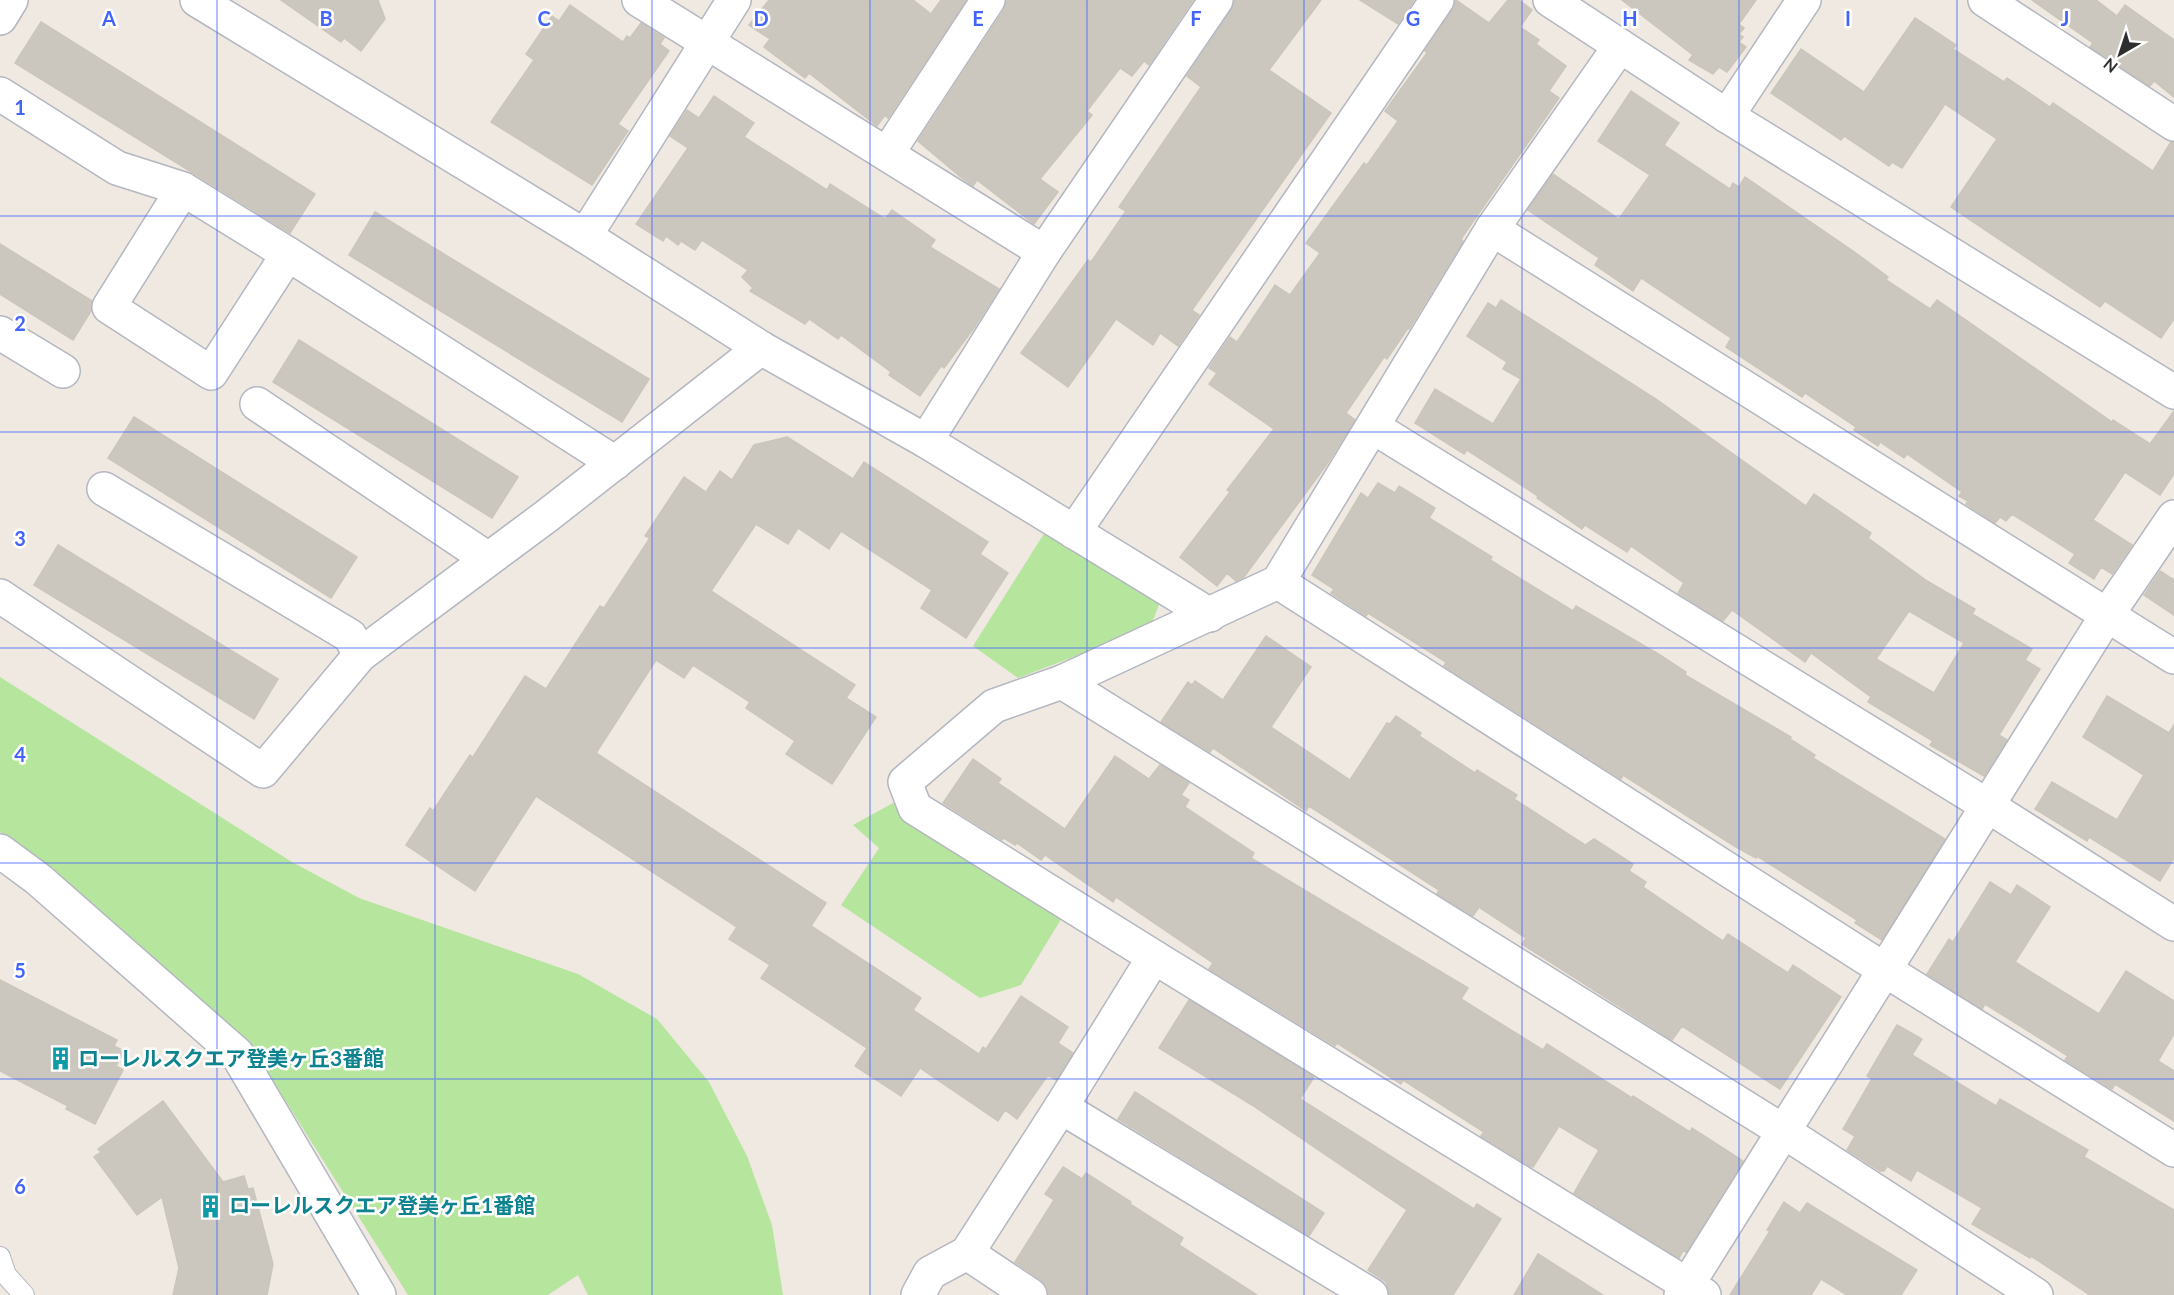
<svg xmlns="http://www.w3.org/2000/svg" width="2174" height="1295" font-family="Lato,'Noto Sans JP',sans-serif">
	<rect width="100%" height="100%" fill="#efe9e1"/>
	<g fill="#b6e59e">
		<polygon points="1045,532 1160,602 1150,628 1018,678 973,646"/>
		<polygon points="0,677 292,862 359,898 578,974 657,1019 709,1082 747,1156 772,1225 783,1295 588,1295 578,1275 548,1295 408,1295 249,1043 42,863 0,832"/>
		<polygon points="893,803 1063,916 1021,985 980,998 841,905 879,848 853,825"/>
	</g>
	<g fill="#cbc7bf" stroke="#cbc5ba" stroke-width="1.5" fill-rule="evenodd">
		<polygon points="281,0 378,0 385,19 361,51 344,38 341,42"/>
		<polygon points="769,0 913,0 931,14 941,0 966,0 888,118 885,115 877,126 809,73 805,78 764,47 770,39 749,25"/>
		<polygon points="1007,0 1193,0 1149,65 1144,61 1132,76 1120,68 1087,111 1092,115 1040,179 1058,192 1034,224 977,180 973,186 963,179 918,141 1004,10"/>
		<polygon points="1235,0 1321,0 1269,70 1331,113 1192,310 1199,315 1178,346 1160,333 1153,345 1116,319 1068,387 1021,353 1088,260 1091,262 1126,211 1119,207 1201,87 1187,76 1231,11"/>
		<polygon points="1360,0 1414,0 1398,24"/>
		<polygon points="1456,0 1489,23 1508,0 1519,0 1532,10 1520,27 1539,40 1536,44 1566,66 1549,91 1559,98 1461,239 1463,241 1409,329 1408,328 1387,359 1384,357 1346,413 1355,420 1327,464 1244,577 1236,581 1227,573 1217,586 1180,557 1230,492 1227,490 1274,429 1209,384 1217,373 1209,368 1230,337 1237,342 1275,285 1290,295 1320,253 1306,243 1364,163 1367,165 1398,121 1385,111 1427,53 1425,51 1452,11"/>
		<polygon points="1622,0 1756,0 1739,24 1744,28 1739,34 1743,37 1739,42 1746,47 1727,72 1719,67 1713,74 1689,60 1693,55"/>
		<polygon points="2032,0 2096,0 2117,16 2125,5 2174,40 2174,97 2154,81 2150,86 2090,47 2093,43"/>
		<polygon points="570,5 623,42 627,36 630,38 641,23 664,38 660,44 669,51 618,124 628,131 592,185 491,122 534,60 526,54 552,16 559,21"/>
		<polygon points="1915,18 1956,45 1953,49 2004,82 2007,78 2050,107 2053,103 2153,171 2171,142 2174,143 2174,319 2161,338 2105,301 2100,307 1951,207 1997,139 1945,104 1902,168 1892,162 1889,166 1844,136 1841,140 1771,93 1801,49 1864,92"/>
		<polygon points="41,22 315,194 290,233 15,63"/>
		<polygon points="1631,91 1679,123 1664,145 1730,189 1733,183 1739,187 1745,177 1853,251 1888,277 1886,280 1930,309 1937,300 2112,422 2113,420 2150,444 2174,411 2174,474 2160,495 2125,472 2093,520 2132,545 2112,574 2101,567 2094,579 2069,563 2075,554 2012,514 2006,521 2000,517 1995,523 1966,504 1968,501 1959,496 1962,492 1907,454 1904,458 1880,442 1878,446 1854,430 1856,427 1805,393 1802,397 1726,347 1731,338 1641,278 1633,291 1595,265 1599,258 1528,210 1553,174 1619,219 1650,175 1598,141"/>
		<polygon points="714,96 754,123 744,137 827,190 830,184 885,219 892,210 935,240 930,247 999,289 974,328 944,368 941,366 920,396 889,375 891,372 841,335 838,339 809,319 805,324 750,291 753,288 742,277 748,270 702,240 695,250 681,241 678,245 666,236 663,241 636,224 688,148 670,136 687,110 699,118"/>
		<polygon points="375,212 649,379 622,422 349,255"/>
		<polygon points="0,244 92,301 91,311 73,340 0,294"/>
		<path d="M1501 300 1656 399 1806 506 1814 494 1871 533 1868 538 1927 581 1975 609 1972 614 2032 649 2025 660 2040 669 1999 735 2007 740 1984 776 1930 745 1933 741 1868 702 1871 697 1811 653 1805 662 1732 610 1723 621 1678 593 1684 583 1631 546 1627 552 1585 525 1582 529 1537 498 1538 496 1467 450 1464 454 1415 423 1435 389 1493 424 1521 379 1503 369 1507 362 1467 336 1488 303 1496 308ZM1909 611 1964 643 1934 693 1876 659Z"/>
		<polygon points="299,340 518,477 492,518 273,382"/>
		<polygon points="134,417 357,557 331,598 108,458"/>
		<polygon points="787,437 853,479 864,462 988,542 980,554 1008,573 966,638 921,608 932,590 841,531 829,549 798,528 788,544 756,524 711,591 855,685 846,698 876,717 832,784 786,754 795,741 746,708 750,702 693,665 684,678 656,660 596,753 826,903 811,926 921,998 913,1010 979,1054 983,1047 986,1049 1021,996 1068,1027 1058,1043 1073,1053 1056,1080 1048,1075 1017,1119 1005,1110 998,1121 920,1068 901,1096 855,1066 867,1048 761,978 770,965 729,939 737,927 536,796 475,891 406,845 430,808 433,811 470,755 473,757 525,676 546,689 600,606 604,608 650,538 645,536 684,477 706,492 720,471 732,480 754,445"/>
		<polygon points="1378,483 1395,493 1399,486 1435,508 1429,518 1492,557 1490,560 1573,611 1576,606 1660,655 1686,672 1685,675 1791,737 1790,739 1815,755 1813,758 1945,839 1882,940 1855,923 1857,920 1757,856 1756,858 1736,847 1623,775 1621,779 1444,666 1446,662 1368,613 1366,616 1331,593 1334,589 1312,575 1361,493 1368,498"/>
		<polygon points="58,545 278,679 254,719 34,585"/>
		<polygon points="2160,571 2174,580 2174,615 2144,595"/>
		<polygon points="1266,636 1311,667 1271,727 1350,780 1387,723 1390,724 1396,716 1421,733 1419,736 1475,773 1477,770 1517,795 1514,799 1585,845 1594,839 1633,864 1629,871 1646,882 1643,887 1723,941 1728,934 1788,973 1793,965 1841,997 1780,1089 1682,1026 1672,1040 1522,944 1526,938 1479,907 1473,916 1437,894 1439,890 1309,806 1306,811 1213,748 1210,752 1161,722 1188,682 1192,685 1195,681 1223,700"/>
		<polygon points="2107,696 2169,733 2174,725 2174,858 2160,881 2089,837 2087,841 2035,809 2052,782 2117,820 2144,775 2083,737"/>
		<polygon points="1115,756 1149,779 1160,765 1189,783 1181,795 1189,800 1185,807 1254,853 1251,858 1468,988 1461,999 1543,1050 1547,1044 1632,1098 1633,1096 1690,1132 1692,1128 1743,1161 1686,1252 1683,1251 1679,1258 1574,1193 1599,1150 1559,1126 1533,1167 1530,1166 1481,1136 1484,1132 1403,1080 1401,1084 1337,1043 1335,1046 1209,969 1213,963 1116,897 1113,902 1045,855 1041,860 1017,843 1015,845 1004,838 1002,840 943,803 973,759 1001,779 998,783 1065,829"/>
		<polygon points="1990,882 2011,895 2017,885 2050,907 2015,962 2099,1014 2126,971 2174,1001 2174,1034 2158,1061 2174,1071 2174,1121 2115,1084 2112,1089 2065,1060 2068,1056 1985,1004 1982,1009 1927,974 1949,939 1953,942"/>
		<polygon points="0,980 117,1040 114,1046 124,1051 116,1066 123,1070 95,1124 66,1109 68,1106 0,1071"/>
		<polygon points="1189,1000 1314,1077 1300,1099 1474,1209 1477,1204 1501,1219 1453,1295 1390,1295 1386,1282 1368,1270 1407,1210 1252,1105 1159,1048"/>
		<polygon points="1897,1025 1922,1039 1912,1055 1996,1106 2000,1099 2088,1150 2084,1157 2174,1210 2174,1295 2090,1295 2031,1256 2030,1258 1972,1224 1982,1208 1917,1170 1911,1181 1887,1166 1884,1171 1880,1171 1847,1150 1855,1136 1843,1129 1872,1079 1867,1076"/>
		<polygon points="1135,1092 1324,1213 1309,1236 1118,1119"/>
		<polygon points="163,1101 223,1182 244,1176 248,1189 253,1188 273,1264 267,1295 173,1295 179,1268 162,1197 137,1215 94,1157 101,1152 98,1149"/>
		<polygon points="1063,1167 1082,1179 1086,1173 1131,1202 1130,1204 1183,1238 1179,1245 1257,1295 1049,1295 1047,1287 1041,1280 1015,1262 1054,1200 1045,1194"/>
		<polygon points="1784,1202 1800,1213 1807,1203 1917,1270 1901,1295 1847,1295 1821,1279 1811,1295 1730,1295 1770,1231 1767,1230"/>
		<polygon points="1538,1254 1603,1295 1514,1295"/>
	</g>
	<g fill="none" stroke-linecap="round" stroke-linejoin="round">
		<defs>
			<polyline id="lane" points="0,1257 6,1275 24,1295"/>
			<g id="street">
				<polyline points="197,0 585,236 761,348 926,441 1210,615"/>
				<polyline points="639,0 1044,252"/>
				<polyline points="1550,0 1727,116 2174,392"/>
				<polyline points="1985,0 2174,124"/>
				<polyline points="0,18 11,0"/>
				<polyline points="0,94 117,168 183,189"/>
				<polyline points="1727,116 1804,0"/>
				<polyline points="887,154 988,0"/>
				<polygon points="183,189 288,254 211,373 109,307"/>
				<polyline points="1492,229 2174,657"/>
				<polyline points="585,236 734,0"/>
				<polyline points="288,254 615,463"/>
				<polyline points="0,333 63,371"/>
				<polyline points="257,404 488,559"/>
				<polyline points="1373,427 1988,806 2174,924"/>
				<polyline points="926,441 1044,252 1216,0"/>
				<polyline points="104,489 350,636 360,655"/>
				<polyline points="1074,532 1437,0"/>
				<polyline points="1278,582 1885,970 2174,1150"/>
				<polyline points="0,596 263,771 360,655 548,515 761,348"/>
				<polyline points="1062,682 1783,1131 2036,1295"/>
				<polyline points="1154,957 1704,1295"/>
				<polyline points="967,1253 1030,1295"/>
				<polyline points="918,1295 930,1273 967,1253 1061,1107"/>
				<polyline points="1681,1295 2107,615 2174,517"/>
			</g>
			<g id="secondary">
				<polyline points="0,851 38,879 237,1054 379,1295"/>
				<polyline points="1371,1295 1061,1107 1154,957 915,808 905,782 994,706 1062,682 1278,582 1492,229 1620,46"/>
			</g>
		</defs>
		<use href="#lane" stroke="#b4b7c1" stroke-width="22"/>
		<use href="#street" stroke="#b4b7c1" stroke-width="36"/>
		<use href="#secondary" stroke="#b4b7c1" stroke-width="36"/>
		<use href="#lane" stroke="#fff" stroke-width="20"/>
		<use href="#street" stroke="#fff" stroke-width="33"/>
		<use href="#secondary" stroke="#fff" stroke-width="33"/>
	</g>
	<path fill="none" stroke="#4264fb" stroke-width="1.5" stroke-opacity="0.55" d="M217 0V1295M435 0V1295M652 0V1295M870 0V1295M1087 0V1295M1304 0V1295M1522 0V1295M1739 0V1295M1957 0V1295M0 216H2174M0 432H2174M0 648H2174M0 863H2174M0 1079H2174"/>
	<defs>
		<symbol id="building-bare" viewBox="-9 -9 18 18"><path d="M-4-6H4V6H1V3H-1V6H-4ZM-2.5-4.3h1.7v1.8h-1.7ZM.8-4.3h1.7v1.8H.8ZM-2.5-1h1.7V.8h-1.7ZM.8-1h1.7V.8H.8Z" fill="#0f9aa8" stroke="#fff" stroke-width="2.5" paint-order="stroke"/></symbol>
	</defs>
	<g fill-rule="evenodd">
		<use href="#building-bare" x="44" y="1042" width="33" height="33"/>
		<use href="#building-bare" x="194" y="1190" width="33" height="33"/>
	</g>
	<g text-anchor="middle" stroke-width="5" stroke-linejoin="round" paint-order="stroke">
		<g font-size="21" font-weight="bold" fill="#0d838f" stroke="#fff" text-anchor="start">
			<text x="78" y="1066">ローレルスクエア登美ヶ丘3番館</text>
			<text x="229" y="1213">ローレルスクエア登美ヶ丘1番館</text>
		</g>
	</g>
	<g font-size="20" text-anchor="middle" font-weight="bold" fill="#4264fb" stroke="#fff" stroke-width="5" stroke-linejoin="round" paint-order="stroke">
		<text x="109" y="26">A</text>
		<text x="326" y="26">B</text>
		<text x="544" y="26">C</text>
		<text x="761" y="26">D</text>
		<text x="978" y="26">E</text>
		<text x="1196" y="26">F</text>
		<text x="1413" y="26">G</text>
		<text x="1630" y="26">H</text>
		<text x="1848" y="26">I</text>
		<text x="2065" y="26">J</text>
		<text x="20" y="115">1</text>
		<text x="20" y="331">2</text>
		<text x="20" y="546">3</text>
		<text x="20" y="762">4</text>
		<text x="20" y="978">5</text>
		<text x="20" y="1194">6</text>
	</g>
	<g transform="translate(2120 54) rotate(219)" stroke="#ffffff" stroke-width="4.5" paint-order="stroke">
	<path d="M0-4.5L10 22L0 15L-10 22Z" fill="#2e2e2e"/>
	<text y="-9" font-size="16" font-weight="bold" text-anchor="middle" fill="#2e2e2e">N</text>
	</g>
</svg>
